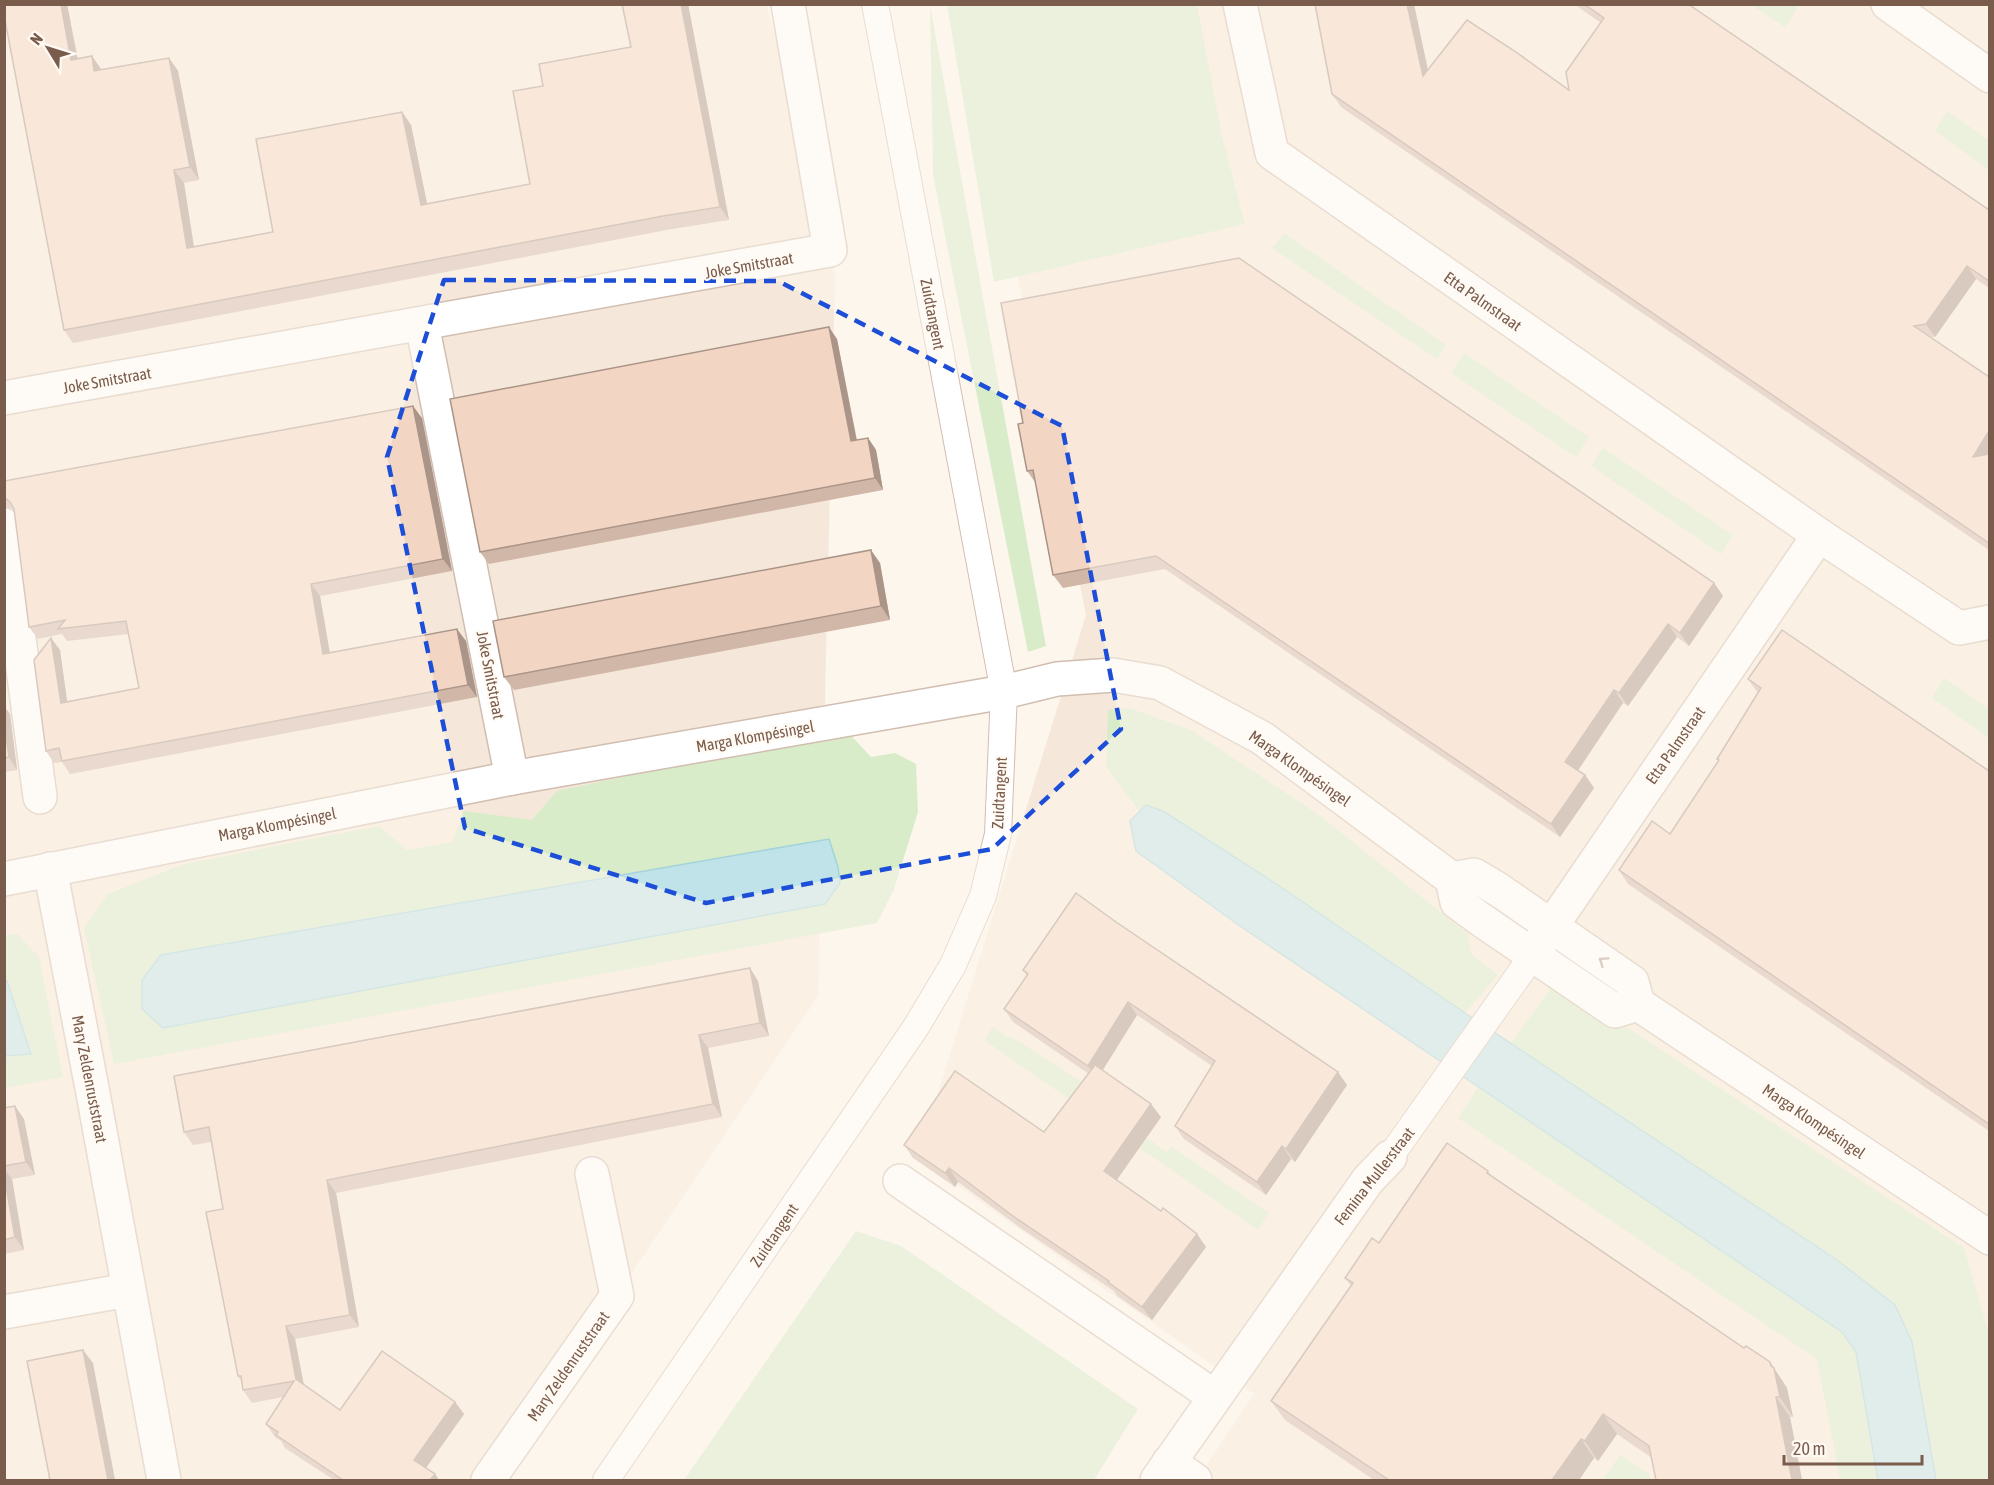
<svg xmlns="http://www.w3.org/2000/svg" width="1994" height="1485" font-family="'Asap Condensed',sans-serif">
	<rect width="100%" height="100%" fill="#fdf6ec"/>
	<g fill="#f5e8da">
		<polygon points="5,5 767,5 835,275 818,996 492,1480 5,1480"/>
		<polygon points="963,5 1989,5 1989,1480 1197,1480 1254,1394 918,1158 1086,615"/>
	</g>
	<g fill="#d8ecc9" fill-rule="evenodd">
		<polygon points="930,5 1046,646 1028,652 933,175"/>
		<polygon points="947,5 1197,5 1222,136 1245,224 994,282"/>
		<polygon points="1751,5 1794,5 1798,7 1785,27"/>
		<polygon points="1947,111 1989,140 1989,170 1935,131"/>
		<polygon points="1284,233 1446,345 1437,359 1272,248"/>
		<polygon points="1464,353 1589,437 1576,457 1451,373"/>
		<polygon points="1603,448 1733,535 1721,554 1591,466"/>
		<polygon points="1944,678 1989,709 1989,738 1932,698"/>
		<polygon points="1129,708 1191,730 1319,815 1468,934 1471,954 1498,975 1465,1013 1278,885 1163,811 1146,805 1139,811 1106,767 1108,710"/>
		<path d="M846 730 871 757 895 753 916 764 918 812 894 889 877 923 114 1064 84 928 108 894 184 864 379 826 407 850 452 842 464 811 532 820 557 791ZM829 840 838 867 825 904 163 1028 142 1009Z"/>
		<polygon points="17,934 39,957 63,1077 5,1088 5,1056 31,1054 7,982 5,982 4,935"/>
		<polygon points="1556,981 1964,1248 1989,1334 1989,1480 1936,1480 1912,1342 1511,1043"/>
		<polygon points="993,1027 1008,1038 1010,1036 1095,1090 1090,1099 1167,1152 1172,1147 1269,1213 1258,1230 984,1040"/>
		<polygon points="1478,1087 1842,1332 1856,1352 1878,1480 1840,1480 1817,1359 1458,1118"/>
		<polygon points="856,1231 901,1246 1138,1409 1094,1480 684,1480"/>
		<polygon points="1620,1455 1649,1474 1650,1480 1603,1480"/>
	</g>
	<g fill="#bfe3e8" stroke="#a5d3da" stroke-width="1.5">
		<polygon points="1146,805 1163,811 1278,885 1465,1013 1837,1260 1895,1305 1912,1342 1936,1480 1878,1480 1856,1352 1842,1332 1240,926 1136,851 1130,821"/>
		<polygon points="829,839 838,867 840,883 825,904 163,1028 142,1009 142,980 161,955"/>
		<polygon points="7,981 31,1054 5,1056 4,982"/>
	</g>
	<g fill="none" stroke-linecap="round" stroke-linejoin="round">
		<defs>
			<g id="service">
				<polyline points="1390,1157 1533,955"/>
				<polyline points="606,1480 916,1027 953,965 983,896 998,834 1004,692 875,4"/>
			</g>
			<g id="minor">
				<polyline points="1240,4 1272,153 1819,535 1959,628 1990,622"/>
				<polyline points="1888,4 1990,76"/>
				<polyline points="422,324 512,778"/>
				<polyline points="4,398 830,250 788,4"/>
				<polyline points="4,525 40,797"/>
				<polyline points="50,869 92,1088 164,1480"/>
				<polyline points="4,879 512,778 1004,692 1057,679 1113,675 1160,683 1262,738 1452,879 1457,902 1480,919 1615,1011 1638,1004"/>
				<polyline points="1452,879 1474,875 1499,890 1632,982 1638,1004 1990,1238"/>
				<polyline points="1540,943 1819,535"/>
				<polyline points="900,1181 1215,1397"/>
				<polyline points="4,1312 128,1290"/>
				<polyline points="1169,1462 1195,1480"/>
				<polyline points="488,1480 617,1296 592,1174"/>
				<polyline points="1157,1480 1368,1180 1390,1157"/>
			</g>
		</defs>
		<use href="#service" stroke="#d1beb0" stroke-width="28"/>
		<use href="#minor" stroke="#d1beb0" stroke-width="36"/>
		<use href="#service" stroke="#fff" stroke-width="26"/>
		<use href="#minor" stroke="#fff" stroke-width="33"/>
	</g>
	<g fill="#d1b7a8">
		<polygon points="67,4 78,59 101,69 169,58 178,71 199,180 184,183 194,247 273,232 402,112 411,125 427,204 530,184 543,86 631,47 622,4 688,4 729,220 672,229 73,343 64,330"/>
		<polygon points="1574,4 1688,4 1989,210 1989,288 1976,279 1935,337 1931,337 1989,377 1989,550 1341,107 1332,94 1428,70 1569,90 1601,23"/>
		<polygon points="837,339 857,440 868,438 876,450 883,490 489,564 480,552"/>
		<polygon points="422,418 452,571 320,596 330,653 466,641 477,697 70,774 62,762 54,763 46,751 51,638 60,650 67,702 139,688 129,634 67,641 62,634 38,639 29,627 14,510 12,508 4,507 4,481"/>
		<polygon points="1018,424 1714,583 1723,596 1689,646 1677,637 1628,706 1623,703 1578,770 1585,775 1594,788 1560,837 1165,569 1063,588 1053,575 1035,482 1027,471"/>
		<polygon points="880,563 890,620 514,690 504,677"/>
		<polygon points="1748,679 1989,771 1989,1131 1628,884 1619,870 1670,834 1719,762 1717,759 1758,693"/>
		<polygon points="4,706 10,714 17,770 4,772"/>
		<polygon points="1116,922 1347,1085 1295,1162 1291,1159 1266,1195 1184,1139 1175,1126 1212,1066 1137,1015 1103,1070 1161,1117 1117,1180 1161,1211 1197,1234 1206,1247 1152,1320 1117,1296 1114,1291 1022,1229 958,1182 955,1187 913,1158 904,1145 1044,1132 1089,1074 1013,1022 1004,1009 1027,976 1023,970"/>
		<polygon points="758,981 769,1036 708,1048 722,1117 336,1193 359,1327 295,1339 304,1385 340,1410 455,1402 464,1414 426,1468 435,1474 439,1480 334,1480 285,1448 281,1441 275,1437 266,1424 283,1397 252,1403 243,1390 242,1382 238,1376 223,1209 211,1142 193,1145 184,1132"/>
		<polygon points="4,1108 24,1119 35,1175 12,1179 24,1250 4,1254"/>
		<polygon points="1488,1171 1491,1175 1744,1348 1770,1362 1787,1388 1793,1417 1790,1417 1802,1480 1656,1480 1652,1458 1617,1434 1598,1461 1594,1458 1579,1480 1374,1480 1285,1420 1271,1401 1351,1286 1345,1278 1379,1243"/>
	</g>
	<g fill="#aa9588">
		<polygon points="61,4 67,4 80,73 71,60"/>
		<polygon points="681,4 688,4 729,220 720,207"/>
		<polygon points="1407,4 1414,4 1432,89 1423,76"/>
		<polygon points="92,56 101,69 94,71"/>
		<polygon points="169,58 178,71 199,180 190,167"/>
		<polygon points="402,112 411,125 430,218 421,205"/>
		<polygon points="174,170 184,183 196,261 187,248"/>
		<polygon points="1967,266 1976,279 1935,337 1926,324"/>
		<polygon points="829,327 837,339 859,453 851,441"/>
		<polygon points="413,406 422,418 452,571 443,559"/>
		<polygon points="1989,431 1989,459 1973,457"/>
		<polygon points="868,438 876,450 883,490 875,478"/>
		<polygon points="871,550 880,563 890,620 881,606"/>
		<polygon points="1714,583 1723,596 1689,646 1680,633"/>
		<polygon points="311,584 320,596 332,666 323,654"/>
		<polygon points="1668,624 1677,637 1628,706 1619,693"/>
		<polygon points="457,629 466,641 477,697 468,685"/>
		<polygon points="51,638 60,650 69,715 61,703"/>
		<polygon points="1614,690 1623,703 1575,775 1565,762"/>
		<polygon points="4,706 10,714 17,770 9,757 4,725"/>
		<polygon points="1585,775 1594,788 1560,837 1551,824"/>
		<polygon points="750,968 758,981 769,1036 760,1023"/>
		<polygon points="1128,1002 1137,1015 1097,1079 1088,1066"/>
		<polygon points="699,1035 708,1048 722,1117 713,1104"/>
		<polygon points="1338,1072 1347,1085 1295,1162 1286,1149"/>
		<polygon points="1151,1104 1161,1117 1113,1185 1104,1171"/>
		<polygon points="15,1106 24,1119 35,1175 26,1162"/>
		<polygon points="1282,1146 1291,1159 1266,1195 1257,1182"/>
		<polygon points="949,1168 958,1182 955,1187 945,1173"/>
		<polygon points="4,1169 12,1179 24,1250 15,1237 4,1175"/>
		<polygon points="327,1180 336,1193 359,1327 350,1315"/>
		<polygon points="1197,1234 1206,1247 1152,1320 1142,1307"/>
		<polygon points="286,1326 295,1339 305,1392 296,1379"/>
		<polygon points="83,1350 93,1363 115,1480 108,1480"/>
		<polygon points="1770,1362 1787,1388 1793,1417 1780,1397"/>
		<polygon points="1776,1397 1790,1417 1802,1480 1792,1480"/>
		<polygon points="455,1402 464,1414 423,1472 414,1460"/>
		<polygon points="1603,1414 1617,1434 1598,1461 1585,1441"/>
		<polygon points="1581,1439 1594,1458 1579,1480 1552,1480"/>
		<polygon points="435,1474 439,1480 430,1480"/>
	</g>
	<g fill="#f3d5c3" stroke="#aa9588" stroke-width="1.5">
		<polygon points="4,4 61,4 71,60 92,56 94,71 169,58 190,167 174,170 187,248 273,232 256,139 402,112 421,205 530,184 513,91 543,86 539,64 631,47 622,4 681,4 720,207 663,216 64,330 4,15"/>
		<polygon points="1315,4 1407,4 1423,76 1467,20 1513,50 1569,90 1566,72 1604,18 1584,4 1688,4 1989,210 1989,281 1967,266 1926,324 1914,326 1989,377 1989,431 1973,457 1989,454 1989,543 1332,94"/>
		<polygon points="1239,258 1714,583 1680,633 1668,624 1619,693 1614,690 1565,762 1585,775 1551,824 1156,556 1053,575 1033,470 1027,471 1018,424 1023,423 1001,303"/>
		<polygon points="829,327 851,441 868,438 875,478 480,552 450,399"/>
		<polygon points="413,406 443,559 311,584 323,654 457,629 468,685 62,761 59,748 46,751 34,660 51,638 61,703 139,688 126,621 58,629 65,620 29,627 14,509 10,502 4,497 4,481"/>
		<polygon points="871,550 881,606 504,677 493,621"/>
		<polygon points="1782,630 1989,771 1989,1124 1619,870 1652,821 1670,834 1719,760 1717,759 1761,688 1748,679"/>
		<polygon points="4,725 9,757 4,758"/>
		<polygon points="1076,893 1116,922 1338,1072 1286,1149 1282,1146 1257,1182 1175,1126 1215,1061 1128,1002 1088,1066 1004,1009 1028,974 1023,970"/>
		<polygon points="750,968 760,1023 699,1035 713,1104 327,1180 350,1315 286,1326 296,1379 340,1410 382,1351 455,1402 414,1460 435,1474 430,1480 343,1480 276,1435 278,1432 266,1424 294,1381 243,1390 241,1376 238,1376 206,1212 223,1209 209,1127 184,1132 174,1076"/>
		<polygon points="1095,1065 1151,1104 1104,1171 1161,1211 1163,1208 1197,1234 1142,1307 1108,1282 1109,1281 1013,1216 949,1168 945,1173 904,1145 955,1071 1044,1132"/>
		<polygon points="15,1106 26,1162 4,1166 4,1108"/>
		<polygon points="1447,1143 1488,1171 1487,1173 1744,1348 1746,1346 1770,1362 1771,1366 1774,1368 1780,1397 1776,1397 1792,1480 1656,1480 1649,1446 1603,1414 1585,1441 1581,1439 1552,1480 1389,1480 1271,1401 1353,1283 1345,1278 1372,1238 1379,1243"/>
		<polygon points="4,1175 15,1237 4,1240"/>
		<polygon points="83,1350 108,1480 50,1480 27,1361"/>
	</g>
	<defs><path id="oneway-chevron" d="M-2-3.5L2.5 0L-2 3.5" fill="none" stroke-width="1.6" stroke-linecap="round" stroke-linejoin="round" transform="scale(1.5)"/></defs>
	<use stroke="#af9d94" href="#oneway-chevron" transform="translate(1603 961) rotate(-145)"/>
	<path d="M0 0H1994V1485H0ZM444 280 778 281 1062 426 1121 729 992 849 706 903 465 828 387 457Z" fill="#fdf6ec" fill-opacity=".55" fill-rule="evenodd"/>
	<path fill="none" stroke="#1d4ed8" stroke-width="4.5" stroke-dasharray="12 8" stroke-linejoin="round" d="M444 280 778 281 1062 426 1121 729 992 849 706 903 465 828 387 457Z"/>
	<g text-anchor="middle" stroke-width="4.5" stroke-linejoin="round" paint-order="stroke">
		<g font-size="16" fill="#7a5c4d" stroke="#fffaf3">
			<text transform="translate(749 265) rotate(-10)" y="6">Joke Smitstraat</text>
			<text transform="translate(1483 301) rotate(35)" y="6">Etta Palmstraat</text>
			<text transform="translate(933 314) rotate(79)" y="6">Zuidtangent</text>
			<text transform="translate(107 380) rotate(-10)" y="6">Joke Smitstraat</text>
			<text transform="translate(491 675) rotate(79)" y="6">Joke Smitstraat</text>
			<text transform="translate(755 736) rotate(-10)" y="6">Marga Klompésingel</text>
			<text transform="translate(1675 745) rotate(-55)" y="6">Etta Palmstraat</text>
			<text transform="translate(1300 768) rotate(35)" y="6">Marga Klompésingel</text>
			<text transform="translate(999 793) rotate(-87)" y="6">Zuidtangent</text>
			<text transform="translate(277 824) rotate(-11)" y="6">Marga Klompésingel</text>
			<text transform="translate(90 1079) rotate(79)" y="6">Mary Zeldenruststraat</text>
			<text transform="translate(1814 1121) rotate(34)" y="6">Marga Klompésingel</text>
			<text transform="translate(1374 1176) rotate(-52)" y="6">Femina Mullerstraat</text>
			<text transform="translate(774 1235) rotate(-56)" y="6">Zuidtangent</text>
			<text transform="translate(568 1366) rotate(-55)" y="6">Mary Zeldenruststraat</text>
		</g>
	</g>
	<rect width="1994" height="1485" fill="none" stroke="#7a5c4d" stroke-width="12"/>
	<g transform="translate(48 48) rotate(308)" stroke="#fffaf3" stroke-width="4.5" paint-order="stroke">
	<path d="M0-4.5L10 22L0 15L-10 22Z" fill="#7a5c4d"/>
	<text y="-9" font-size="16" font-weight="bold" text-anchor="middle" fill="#7a5c4d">N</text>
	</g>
	<path d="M1784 1455v9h138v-9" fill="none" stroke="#7a5c4d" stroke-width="3"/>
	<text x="1793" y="1455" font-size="18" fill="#7a5c4d" stroke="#fffaf3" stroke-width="4.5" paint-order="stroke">20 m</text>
</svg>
